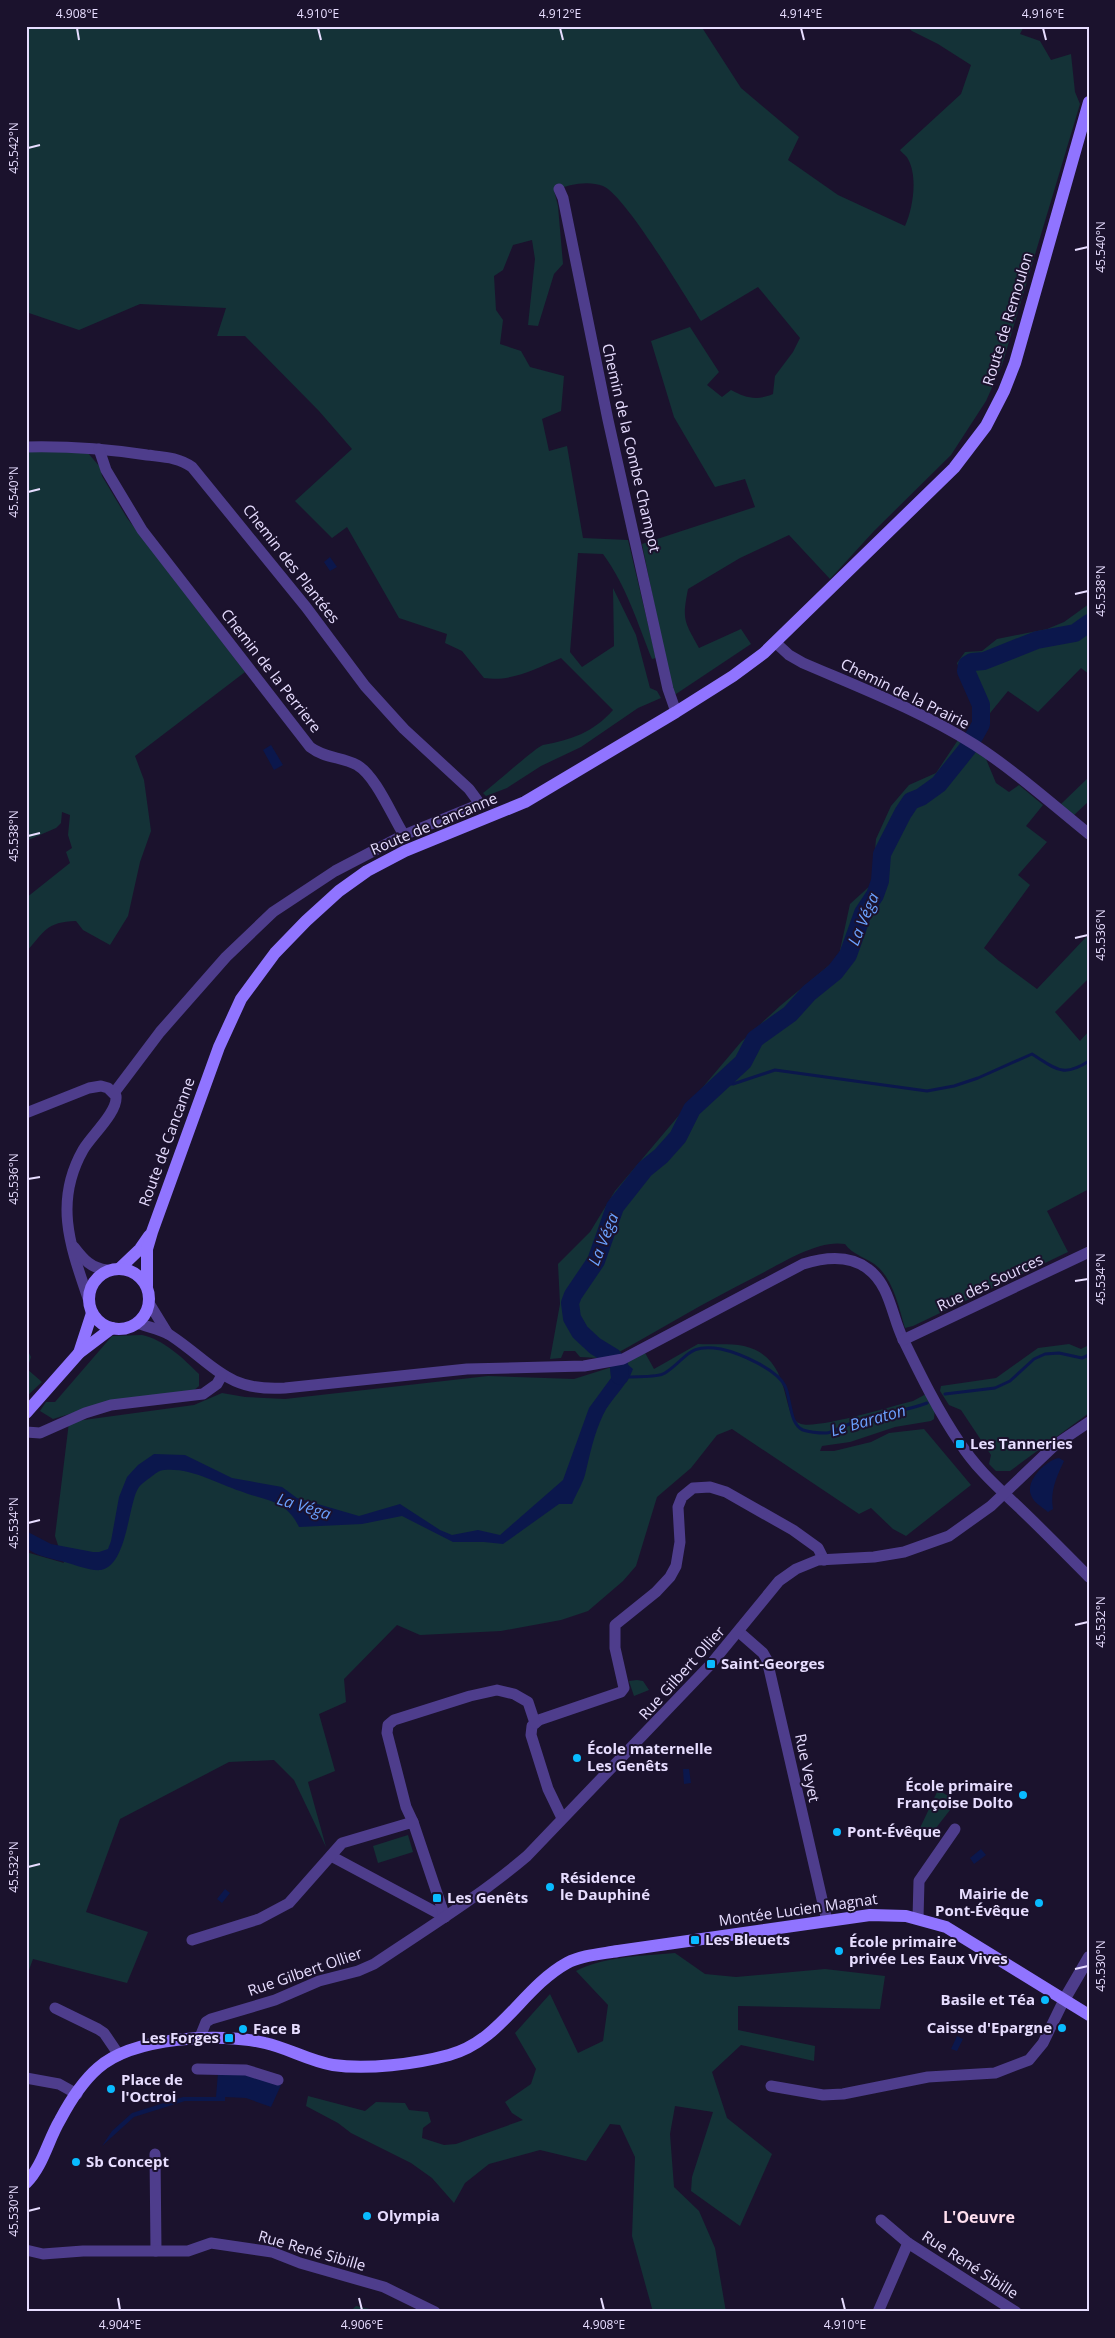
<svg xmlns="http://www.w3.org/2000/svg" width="1115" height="2338" font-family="'Open Sans',sans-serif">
	<rect width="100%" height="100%" fill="#1b122d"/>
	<g fill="#143237">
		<path d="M26 26H701L741 88 799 137 788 160 838 195 905 226C913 208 918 177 908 159 907 156 902 153 900 150L961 94 971 65 938 44 912 31 906 26H1024L1020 34 1040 41 1051 60 1071 54 1075 92 1080 104 1002 365 986 401 951 455 874 531 830 579 789 535 740 558 688 589C682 620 684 621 699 648L741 629 751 644 676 694 672 692 642 544 755 507 745 479 715 487 674 417 651 341 690 327 719 372 707 385 722 397 731 390C746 398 756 401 773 394L775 376 793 352 800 338 758 287 701 321C685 296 625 195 603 186 587 180 569 185 554 190L558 206 563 264 554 274 538 326 528 325 535 259 532 240 513 245 503 270 494 276 496 310 503 320 500 344 521 351 530 367 564 376 561 411 542 419 549 451 567 446 583 538 628 540 656 658 652 659C638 624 626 585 603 554L578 553 570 652 582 667 614 646 613 588 636 635 650 688 657 691 661 698 638 708 581 747 541 766 507 788 486 796 483 793C493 786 536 747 543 745 571 740 594 732 613 710L561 658C535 669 512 682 484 678L462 651 445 643 447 634 399 618 347 527 332 538 295 501 352 449 319 411 245 336H217L226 308 140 304 79 330 26 312Z"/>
		<path d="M26 452H87L100 467 102 476 127 518 245 672 135 756 144 780 151 831 140 862 128 916 110 945 83 930 76 921C46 922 45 931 26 952V898L70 863 66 852 72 848 68 835 70 815 62 812 61 823 56 828 26 841Z"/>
		<polygon points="1089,604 1089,674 1081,668 1038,712 1008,691 986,718 986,705 977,678 963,680 957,663 965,652 982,651 997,639 1047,629 1064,622"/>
		<path d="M958 740 986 759 996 783 1009 792 1019 785 1043 805 1026 826 1047 842 1018 875 1030 885 984 948 999 961 1037 989 1089 934V978L1055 1012 1080 1041 1089 1031V1189L1047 1211 1068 1252 913 1326 905 1328C899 1308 894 1283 879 1268 869 1258 852 1255 845 1244 817 1239 777 1266 753 1278 705 1302 659 1330 612 1356L599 1358 580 1357 575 1351H564L561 1358 550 1359 560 1304 558 1264 590 1232 615 1191 741 1042 780 1006 833 962 839 955 850 904 872 884 876 839 891 806 909 785 936 773Z"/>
		<polygon points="1089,777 1089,801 1074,815 1060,805"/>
		<path d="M142 1335C163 1339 184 1359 199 1374V1386L193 1391 109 1402 53 1419 40 1411 46 1402H55L112 1336Z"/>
		<path d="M698 1344C712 1345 729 1343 744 1346 795 1358 779 1417 801 1424 818 1429 893 1406 913 1401L926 1394 935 1408 934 1419 931 1421 895 1427 850 1442 822 1446 820 1451H834L871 1442 889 1433 924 1429 971 1485 906 1536 893 1529 871 1508 859 1514 732 1429 717 1435 691 1468 657 1497 636 1566 623 1581 588 1611 561 1620 501 1631 420 1635 397 1625 344 1679 346 1702 319 1714 335 1771 308 1782 326 1847 294 1780 274 1760 229 1762 120 1819 86 1912 148 1932 127 1983 33 1959 26 1978V1552L64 1563 55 1536 69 1422 194 1405 222 1393 245 1397 285 1399 488 1376 574 1379 612 1367 644 1351 654 1369Z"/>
		<polygon points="1069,1344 1081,1349 1089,1345 1089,1413 1010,1471 996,1471 989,1464 991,1455 961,1410 949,1405 940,1391 941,1386 996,1378 1038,1348"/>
		<polygon points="26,1347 31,1357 27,1369 42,1382 26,1397"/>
		<polygon points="637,1680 643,1681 649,1690 634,1696 629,1681"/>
		<polygon points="938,1790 957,1801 932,1833 920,1828"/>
		<polygon points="408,1835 413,1852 378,1863 373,1846"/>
		<path d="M675 1953 705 1974 736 1977 825 1969 885 1976 880 2009 738 2006V2030L815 2046 814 2061 741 2045 712 2072 727 2118 772 2154 740 2226 691 2191 692 2177 713 2112 675 2106 670 2134 674 2187 699 2211 715 2248 726 2312H653L632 2236 635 2157 620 2125 610 2124 586 2161 540 2150 489 2164 465 2183 454 2203 432 2178 411 2163 351 2133 338 2123 306 2106 308 2096 365 2111 376 2102 405 2103 409 2110 428 2112 431 2122 423 2128 422 2138 444 2145 456 2144 523 2120 512 2113 505 2102 531 2084 536 2069 515 2033 550 1994 578 2053 603 2041 608 2005 576 1971C605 1956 643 1956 675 1953Z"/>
		<polygon points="356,2306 383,2312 350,2312"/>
	</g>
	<g fill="#0b174c">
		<polygon points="330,557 337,567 330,571 324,562"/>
		<polygon points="271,745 283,765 274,770 263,750"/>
		<path d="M626 1363 633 1369C628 1385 611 1398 603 1415 594 1434 590 1454 585 1475 582 1485 576 1494 572 1504H559L503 1544 484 1542H453L402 1516 362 1524 299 1527C286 1499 265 1501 240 1491 217 1483 189 1467 164 1470 159 1470 155 1474 151 1477 147 1480 142 1483 139 1487 128 1502 128 1565 101 1570 91 1571 78 1566 68 1563 55 1559 36 1557 26 1547V1531L51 1544 93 1552H99L108 1549 111 1541 119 1497 127 1477 138 1465 154 1454 185 1455 232 1478 282 1487 297 1498 359 1516 400 1504 440 1530 452 1535 478 1530 500 1535 563 1480 589 1408 611 1378 610 1366Z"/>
		<path d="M1059 1458 1064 1461C1056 1478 1050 1491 1053 1509L1048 1512C1042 1507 1033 1502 1031 1495 1025 1481 1046 1460 1059 1458Z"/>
		<polygon points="683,1769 689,1769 691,1783 684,1784"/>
		<polygon points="981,1849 986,1855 974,1864 970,1858"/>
		<polygon points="225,1889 230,1893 222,1903 217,1899"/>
		<polygon points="957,2036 963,2039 957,2051 951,2049"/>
		<polygon points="218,2073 250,2074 281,2085 271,2107 246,2098 225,2097 225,2101 185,2101 134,2117 102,2146 112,2131 132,2113 183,2097 216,2097"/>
	</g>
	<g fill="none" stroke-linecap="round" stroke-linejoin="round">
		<g stroke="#0b174c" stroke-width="3">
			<path d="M719 1083 733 1084 775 1070 927 1091 954 1086 978 1078 1032 1054C1056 1069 1063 1078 1089 1061"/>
			<path d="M628 1377C638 1376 657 1378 665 1373 688 1358 687 1343 721 1349 739 1353 777 1369 785 1386 791 1398 789 1424 803 1430 809 1432 820 1433 826 1433 833 1433 840 1427 847 1425 873 1414 901 1413 927 1403"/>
			<polyline points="945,1394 995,1388 1010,1381 1034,1359 1045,1354 1059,1353 1082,1358 1089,1355"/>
		</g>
		<polyline stroke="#0b174c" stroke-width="18" points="620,1376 619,1364 613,1357 595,1346 580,1332 572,1318 570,1303 573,1295 596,1261 615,1207 645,1169 661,1156 678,1137 692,1109 743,1062 755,1039 790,1014 809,993 835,972 848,955 863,913 875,895 880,881 882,854 903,813 911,801 921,797 939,784 967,749 981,724 981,705 966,671 967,665 972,662 984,661 1037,640 1075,633 1089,623"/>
		<g stroke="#4e3d8c" stroke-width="11">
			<polyline points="559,189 563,198 608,420 668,689 676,712"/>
			<path d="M26 447C67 446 107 449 147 455 163 457 178 457 192 467L306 607 365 686 404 729 469 789 480 804 404 835 335 871 273 912 226 957 160 1032 114 1093"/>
			<path d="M99 449 106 470 142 530 310 747C324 758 342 757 357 765 376 776 392 816 404 835"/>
			<path d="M776 643 789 655 803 663C861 688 921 711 975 745 1015 771 1052 804 1089 834"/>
			<path d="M26 1113 89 1088 101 1086 108 1088 116 1096C118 1112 91 1136 83 1150 53 1203 71 1248 89 1301"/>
			<path d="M74 1247C84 1260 91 1268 107 1270"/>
			<polyline points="149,1303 168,1334"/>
			<path d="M137 1323C147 1327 161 1329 170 1335 214 1364 226 1392 285 1388L467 1369 584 1366 623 1359 803 1264C825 1257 849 1254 868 1269 890 1285 892 1317 903 1339 920 1374 938 1411 960 1443 974 1465 992 1482 1010 1499 1037 1524 1063 1551 1089 1577"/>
			<polyline points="903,1340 1089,1252"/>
			<polyline points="26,1432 40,1433 85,1413 111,1405 203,1394 217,1384 222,1375"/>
			<polyline points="739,1632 763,1653 767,1660 827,1921"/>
			<polyline points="562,1818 548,1789 531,1735 532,1726 539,1720 621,1692 624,1688 615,1648 615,1625 656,1592 670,1577 676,1566 680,1542 678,1507 682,1497 693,1488 710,1487 726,1492 793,1530 818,1548 824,1560"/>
			<polyline points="413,1822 406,1807 387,1733 388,1725 394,1720 470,1696 497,1690 514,1694 528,1702 535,1723"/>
			<polyline points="331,1856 445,1917"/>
			<polyline points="918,1918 919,1881 955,1829"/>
			<polyline points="192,1940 259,1919 289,1903 342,1843 413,1822 445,1917"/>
			<polyline points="55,2008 98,2029 104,2033 119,2055"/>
			<path d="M200 2037 206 2022 211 2019 275 2000 319 1981 358 1971 374 1964C426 1929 480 1896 527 1856L711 1664 779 1581 796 1569 818 1560 874 1557 904 1552 949 1536 991 1506 1055 1445 1089 1422"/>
			<polyline points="197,2069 246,2070 278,2080"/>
			<polyline points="26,2078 59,2084 77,2094"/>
			<polyline points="771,2086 823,2095 843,2094 928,2077 995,2073 1029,2060 1043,2043 1064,2000"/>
			<polyline points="155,2154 156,2251"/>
			<polyline points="881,2220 908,2243"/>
			<polyline points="26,2250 43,2254 83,2251 188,2251 211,2243 272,2252 300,2263 384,2287 435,2312"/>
			<polyline points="878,2312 908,2243 1016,2312"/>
		</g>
		<polyline stroke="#4e3d8c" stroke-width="12" points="1064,2000 1089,1957"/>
		<g stroke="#9074ff" stroke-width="12">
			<polyline points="120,1268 140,1249 149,1236"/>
			<circle cx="119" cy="1299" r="30"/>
			<polyline points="147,1286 147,1249 152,1232 219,1047 241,999 275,953 306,921 339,891 367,871 405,851 525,802 676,712 733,676 764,653 954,468 986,426 1004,391 1015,363 1089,102"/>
			<polyline points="79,1353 92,1313"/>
			<polyline points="26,1413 79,1353 112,1328"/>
			<path d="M26 2183C43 2166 48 2140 60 2120 69 2103 83 2081 98 2068 133 2037 220 2032 265 2043 288 2048 309 2061 333 2065 367 2070 416 2064 449 2055 501 2041 522 1988 567 1963 582 1955 601 1954 618 1951L870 1915 906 1916 946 1927 1089 2015"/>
		</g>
	</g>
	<path fill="none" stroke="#e7ddff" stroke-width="2" d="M77 28 79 40M318 28 321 40M560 28 563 40M801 28 804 40M1043 28 1046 40M28 148 40 145M1075 250 1088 247M28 492 40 489M1075 594 1088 591M28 836 40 833M1075 938 1088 935M28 1179 40 1177M1075 1281 1088 1279M28 1523 40 1520M1075 1625 1088 1622M28 1867 40 1864M1075 1969 1088 1966M28 2211 40 2208M118 2298 120 2310M359 2298 362 2310M601 2298 604 2310M842 2298 845 2310"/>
	<g fill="#09bbff" stroke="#1b122d" stroke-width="2">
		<rect x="955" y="1439" width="10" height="10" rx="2.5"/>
		<rect x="706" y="1659" width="10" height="10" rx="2.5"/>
		<circle cx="577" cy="1758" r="5"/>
		<circle cx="1023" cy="1795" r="5"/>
		<circle cx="837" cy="1832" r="5"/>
		<circle cx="550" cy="1887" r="5"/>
		<rect x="432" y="1893" width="10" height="10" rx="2.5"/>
		<circle cx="1039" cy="1903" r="5"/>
		<rect x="690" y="1935" width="10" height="10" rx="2.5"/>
		<circle cx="839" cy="1951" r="5"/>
		<circle cx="1045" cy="2000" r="5"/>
		<circle cx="1062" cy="2028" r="5"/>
		<circle cx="243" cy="2029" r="5"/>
		<rect x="224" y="2033" width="10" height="10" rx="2.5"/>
		<circle cx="111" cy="2089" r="5"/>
		<circle cx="76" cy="2162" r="5"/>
		<circle cx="367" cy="2216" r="5"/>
	</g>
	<g text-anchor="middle" stroke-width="4" stroke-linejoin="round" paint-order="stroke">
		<g font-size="15" fill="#e7ddff" stroke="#1b122d">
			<text transform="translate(1008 319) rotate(-73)" y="5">Route de Remoulon</text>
			<text transform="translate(631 448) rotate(77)" y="5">Chemin de la Combe Champot</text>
			<text transform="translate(291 564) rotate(52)" y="5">Chemin des Plantées</text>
			<text transform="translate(271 671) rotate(52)" y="5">Chemin de la Perriere</text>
			<text transform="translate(905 694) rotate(26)" y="5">Chemin de la Prairie</text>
			<text transform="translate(434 824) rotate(-23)" y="5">Route de Cancanne</text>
			<text transform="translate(167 1142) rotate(-70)" y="5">Route de Cancanne</text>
			<text transform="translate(990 1283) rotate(-25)" y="5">Rue des Sources</text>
			<text transform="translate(682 1673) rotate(-48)" y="5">Rue Gilbert Ollier</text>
			<text transform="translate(807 1768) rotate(78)" y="5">Rue Veyet</text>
			<text transform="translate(798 1910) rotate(-8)" y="5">Montée Lucien Magnat</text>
			<text transform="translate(305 1972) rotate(-19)" y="5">Rue Gilbert Ollier</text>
			<text transform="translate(312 2251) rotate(16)" y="5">Rue René Sibille</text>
			<text transform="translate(970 2265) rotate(33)" y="5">Rue René Sibille</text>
		</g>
		<g font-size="15" font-weight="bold" fill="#e7ddff" stroke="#1b122d" text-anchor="start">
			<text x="970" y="1449">Les Tanneries</text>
			<text x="721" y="1669">Saint-Georges</text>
			<text x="587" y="1754">École maternelle<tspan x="587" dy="17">Les Genêts</tspan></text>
			<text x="1013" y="1791" text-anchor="end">École primaire<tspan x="1013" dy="17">Françoise Dolto</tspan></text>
			<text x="847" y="1837">Pont-Évêque</text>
			<text x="560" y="1883">Résidence<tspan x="560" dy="17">le Dauphiné</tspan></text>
			<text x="1029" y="1899" text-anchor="end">Mairie de<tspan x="1029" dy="17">Pont-Évêque</tspan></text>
			<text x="447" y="1903">Les Genêts</text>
			<text x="705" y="1945">Les Bleuets</text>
			<text x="849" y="1947">École primaire<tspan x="849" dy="17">privée Les Eaux Vives</tspan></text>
			<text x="1035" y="2005" text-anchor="end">Basile et Téa</text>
			<text x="1052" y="2033" text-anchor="end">Caisse d'Epargne</text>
			<text x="253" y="2034">Face B</text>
			<text x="219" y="2043" text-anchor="end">Les Forges</text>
			<text x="121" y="2085">Place de<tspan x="121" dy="17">l'Octroi</tspan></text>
			<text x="86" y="2167">Sb Concept</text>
			<text x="377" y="2221">Olympia</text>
		</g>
		<g font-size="16" font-style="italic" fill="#6ba1ff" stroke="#1b122d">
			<text transform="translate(863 919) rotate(-67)" y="6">La Véga</text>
			<text transform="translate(603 1239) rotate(-68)" y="6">La Véga</text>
			<text transform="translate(868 1420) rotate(-16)" y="6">Le Baraton</text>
			<text transform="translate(304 1506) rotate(17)" y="6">La Véga</text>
		</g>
		<g font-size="16" font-weight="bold" fill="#ffdfee" stroke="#1b122d">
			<text x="979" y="2223">L'Oeuvre</text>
		</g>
	</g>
	<rect width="1115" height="2338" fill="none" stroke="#1b122d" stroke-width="55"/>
	<rect x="28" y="28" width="1060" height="2282" fill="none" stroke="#e7ddff" stroke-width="2"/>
	<g font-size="12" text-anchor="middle" fill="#e7ddff">
		<text x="77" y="18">4.908°E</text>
		<text x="318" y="18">4.910°E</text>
		<text x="560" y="18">4.912°E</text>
		<text x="801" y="18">4.914°E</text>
		<text x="1043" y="18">4.916°E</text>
		<text transform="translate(14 148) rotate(-90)" y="4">45.542°N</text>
		<text transform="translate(1101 247) rotate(-90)" y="4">45.540°N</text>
		<text transform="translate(14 492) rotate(-90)" y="4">45.540°N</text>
		<text transform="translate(1101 591) rotate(-90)" y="4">45.538°N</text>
		<text transform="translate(14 836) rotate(-90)" y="4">45.538°N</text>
		<text transform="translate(1101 935) rotate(-90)" y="4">45.536°N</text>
		<text transform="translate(14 1179) rotate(-90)" y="4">45.536°N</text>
		<text transform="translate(1101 1279) rotate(-90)" y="4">45.534°N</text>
		<text transform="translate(14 1523) rotate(-90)" y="4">45.534°N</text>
		<text transform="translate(1101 1622) rotate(-90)" y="4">45.532°N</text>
		<text transform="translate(14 1867) rotate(-90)" y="4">45.532°N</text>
		<text transform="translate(1101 1966) rotate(-90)" y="4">45.530°N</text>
		<text transform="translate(14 2211) rotate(-90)" y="4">45.530°N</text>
		<text x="120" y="2329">4.904°E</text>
		<text x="362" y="2329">4.906°E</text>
		<text x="604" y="2329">4.908°E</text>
		<text x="845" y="2329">4.910°E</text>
	</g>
</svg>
